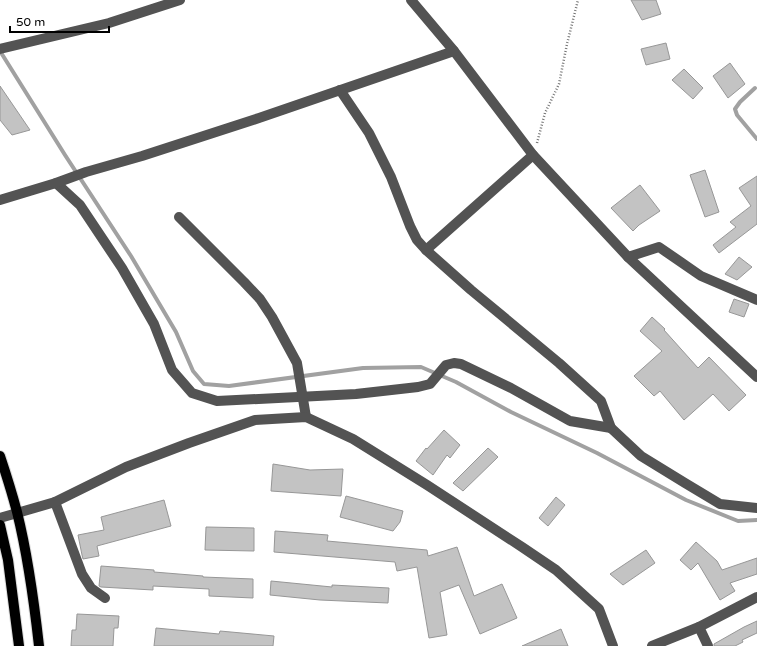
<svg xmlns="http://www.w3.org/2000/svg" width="757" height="646" font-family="'Varela Round',sans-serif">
	<rect width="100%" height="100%" fill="#fff"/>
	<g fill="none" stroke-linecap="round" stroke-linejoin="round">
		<g stroke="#a1a1a1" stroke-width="4">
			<polyline points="0,51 65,155 131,256 176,332 193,371 204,384 229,386 363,368 421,367 456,382 511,412 597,453 686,500 738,521 757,520"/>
			<polyline points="755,88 740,102 735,109 737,115 757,139"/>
		</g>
	</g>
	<g fill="#c3c3c3" stroke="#979797">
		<polygon points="631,0 656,0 661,14 642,20"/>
		<polygon points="666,43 670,59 646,65 641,49"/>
		<polygon points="730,63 745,84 728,98 713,76"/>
		<polygon points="684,69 703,88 693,99 672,80"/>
		<polygon points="0,86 30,130 12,135 0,120"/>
		<polygon points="705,170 719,212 705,217 690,175"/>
		<polygon points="757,176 757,224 719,253 713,245 736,227 730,222 751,206 739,188"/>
		<polygon points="640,185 660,211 639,225 633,231 611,208"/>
		<polygon points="739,257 752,267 737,280 725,274"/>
		<polygon points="734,299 749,304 744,317 729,312"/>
		<polygon points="652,317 665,329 664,330 698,368 709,357 746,395 729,411 713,394 684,420 660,391 654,396 634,376 662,351 640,331"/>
		<polygon points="444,430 460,445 450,458 447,455 433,475 416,461 426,448 427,449"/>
		<polygon points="488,448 498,457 463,491 453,483"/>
		<polygon points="273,464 310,470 343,469 341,496 271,491"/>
		<polygon points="346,496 403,511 400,522 393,531 340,517"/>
		<polygon points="556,497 565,505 548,526 539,518"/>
		<polygon points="164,500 171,526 97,546 99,556 83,559 82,555 78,535 104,530 101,517"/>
		<polygon points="206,527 254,528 254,551 205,550"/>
		<polygon points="275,531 328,535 327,541 427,550 428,556 457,547 474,596 502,584 517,618 480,634 459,585 440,592 447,635 429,638 417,567 397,571 395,562 274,552"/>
		<polygon points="696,542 717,561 722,570 757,558 757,574 730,583 735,591 720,600 698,563 691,570 680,560"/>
		<polygon points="646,550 655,563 623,585 610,574"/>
		<polygon points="101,566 154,570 154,572 203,576 203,577 253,579 253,598 209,596 209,589 153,586 153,590 101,587 99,586"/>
		<polygon points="271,581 332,587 332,585 389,588 388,603 320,600 270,595"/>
		<polygon points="77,614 119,616 118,628 114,628 113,646 71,646 72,630 76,630"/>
		<polygon points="757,621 757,633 742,640 743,642 735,646 714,646 714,644 744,627"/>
		<polygon points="156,628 219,634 220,631 274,636 273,646 154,646"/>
		<polygon points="561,629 568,646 522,646"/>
	</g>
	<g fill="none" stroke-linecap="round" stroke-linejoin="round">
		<defs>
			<g id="major">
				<path d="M0 456C6 474 12 493 17 512 28 556 34 601 39 646"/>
				<polyline points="0,525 8,560 19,646"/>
			</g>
		</defs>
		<use href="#major" stroke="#dbdbdb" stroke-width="12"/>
		<polyline stroke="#757575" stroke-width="2.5" stroke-dasharray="1 2" stroke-linecap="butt" points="537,143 545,113 559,84 567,44 578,0"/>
		<g stroke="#535353" stroke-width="10">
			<polyline points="411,0 454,51 533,155 628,257 757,377"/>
			<polyline points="0,49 109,23 180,0"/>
			<polyline points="340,90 369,133 391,177 410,226 417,240 426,250 471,290 559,363 601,401 611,428 641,456 685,483 720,504 757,508"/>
			<polyline points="56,183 80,205 122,268 154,324 172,370 192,393 217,401 356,394 418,387 430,384 446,365 454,363 461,364 511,388 570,421 611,428"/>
			<polyline points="0,200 56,183 86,172 142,156 259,118 454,51"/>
			<polyline points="179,217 244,282 260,299 272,317 297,363 306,417"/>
			<polyline points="426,250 533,155"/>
			<polyline points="628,257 659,247 701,276 757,300"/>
			<polyline points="55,502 82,574 91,588 105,598"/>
			<polyline points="0,518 55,502 126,467 189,443 255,420 306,417 353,439 427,485 522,547 556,570 599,609 613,646"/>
			<polyline points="699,627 708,646"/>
			<polyline points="652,646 699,627 757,597"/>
		</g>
		<use href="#major" stroke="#000" stroke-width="10"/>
	</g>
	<path d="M10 26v6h99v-6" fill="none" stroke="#000000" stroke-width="2"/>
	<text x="16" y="26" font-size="12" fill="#000000" stroke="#ffffff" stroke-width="3" paint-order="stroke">50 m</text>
</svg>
